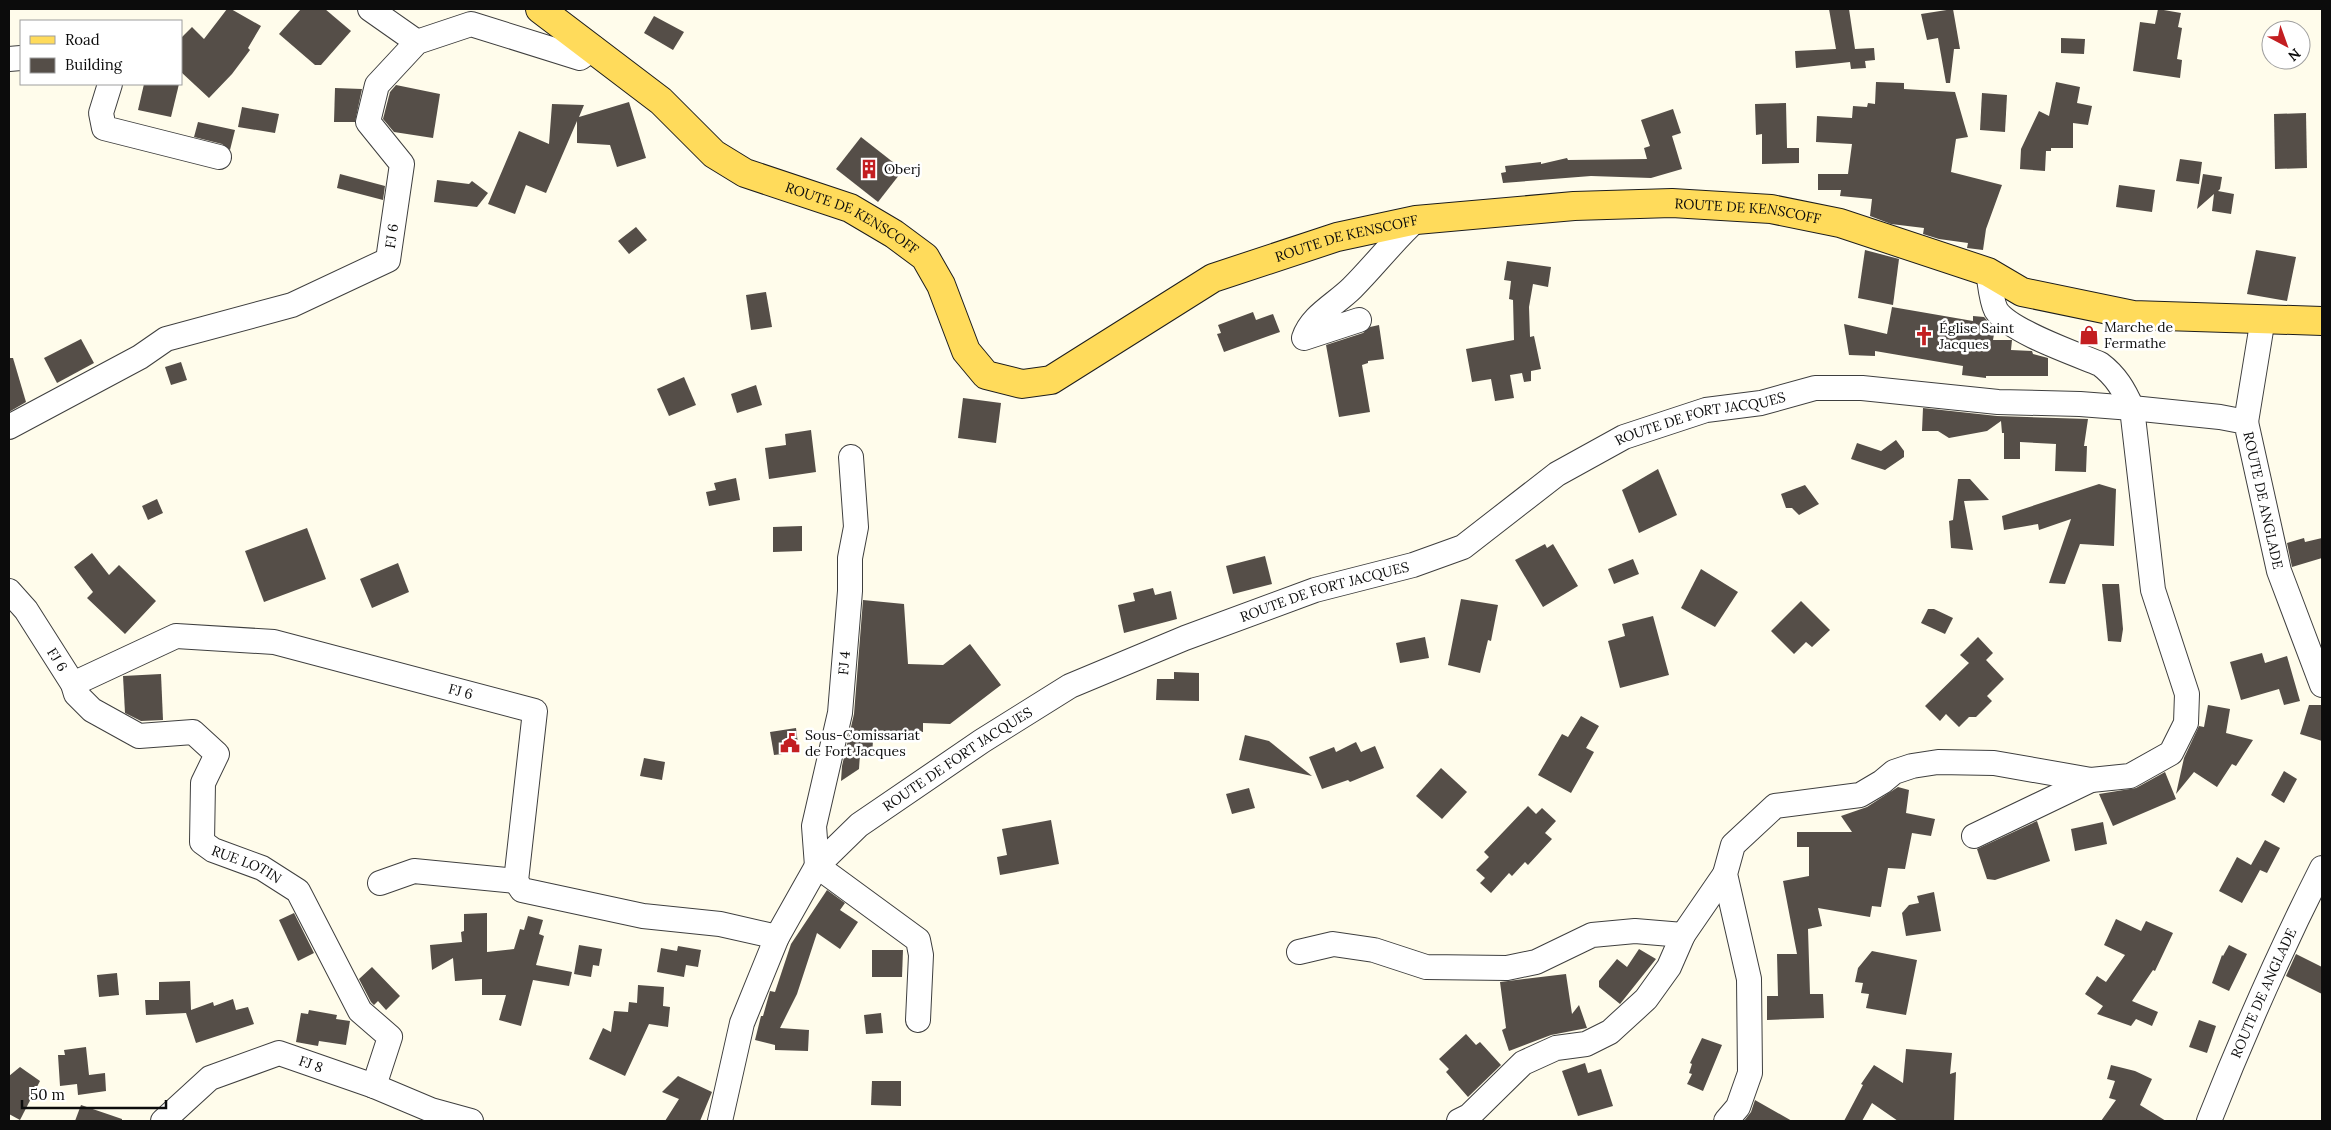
<svg xmlns="http://www.w3.org/2000/svg" width="2331" height="1130" font-family="Lora,serif">
	<rect width="100%" height="100%" fill="#fffceb"/>
	<g fill="#554e48">
		<polygon points="227,9 231,9 261,26 248,48 250,50 232,74 209,98 181,72 181,38 192,27 204,39"/>
		<polygon points="301,9 325,9 351,31 321,65 315,65 279,34"/>
		<polygon points="1829,9 1849,9 1855,49 1874,48 1875,60 1865,61 1866,68 1851,69 1850,62 1796,68 1795,51 1836,49"/>
		<polygon points="1953,9 1960,49 1954,49 1950,83 1946,83 1938,38 1927,40 1921,14"/>
		<polygon points="2158,9 2181,13 2178,27 2182,28 2177,59 2182,60 2180,78 2133,71 2140,22 2155,24"/>
		<polygon points="654,16 684,32 673,50 644,33"/>
		<polygon points="2061,38 2085,39 2084,54 2061,53"/>
		<polygon points="1876,82 1904,83 1904,89 1955,92 1968,137 1956,139 1951,172 2002,185 1986,229 1983,250 1967,248 1968,243 1939,239 1923,234 1924,228 1891,224 1870,216 1872,199 1840,196 1841,190 1818,190 1818,174 1848,174 1852,144 1816,142 1817,116 1852,118 1853,106 1867,107 1868,103 1875,104"/>
		<polygon points="2056,82 2080,87 2077,103 2092,106 2088,125 2073,123 2073,148 2051,148 2051,151 2046,151 2045,171 2020,169 2021,149 2039,111 2049,116"/>
		<polygon points="144,84 179,84 171,117 138,110"/>
		<polygon points="396,85 440,94 433,138 394,132 383,119 390,92"/>
		<polygon points="335,88 362,89 355,122 334,122"/>
		<polygon points="1982,93 2007,95 2005,132 1980,130"/>
		<polygon points="629,102 646,158 617,167 610,145 577,143 577,121 546,193 526,185 515,214 488,204 519,131 549,144 552,104 584,105 579,117"/>
		<polygon points="1786,103 1787,148 1799,148 1799,163 1762,164 1762,134 1756,135 1755,104"/>
		<polygon points="242,107 279,114 275,133 238,127"/>
		<polygon points="1673,109 1681,133 1672,136 1682,169 1651,178 1591,176 1503,183 1501,173 1506,172 1505,166 1541,162 1541,164 1567,158 1568,160 1647,159 1644,148 1650,146 1641,120"/>
		<polygon points="2306,113 2307,168 2275,169 2274,114"/>
		<polygon points="198,122 235,130 230,150 222,144 194,137"/>
		<polygon points="861,137 903,170 878,202 836,169"/>
		<polygon points="2180,159 2202,162 2199,184 2176,181"/>
		<polygon points="340,174 385,186 383,200 337,188"/>
		<polygon points="2203,174 2222,177 2220,189 2218,191 2234,194 2231,214 2212,211 2214,194 2197,209"/>
		<polygon points="437,180 469,184 472,181 488,193 477,207 434,202"/>
		<polygon points="2119,185 2155,190 2152,212 2116,207"/>
		<polygon points="636,227 647,240 629,254 618,241"/>
		<polygon points="1865,250 1899,259 1893,305 1858,298"/>
		<polygon points="2256,250 2296,257 2287,301 2247,294"/>
		<polygon points="1507,261 1551,267 1548,287 1533,284 1529,307 1530,337 1534,336 1541,369 1531,371 1531,381 1524,382 1522,373 1510,375 1514,398 1495,401 1491,379 1472,382 1466,349 1514,340 1513,300 1509,299 1511,281 1504,280"/>
		<polygon points="766,292 772,327 751,330 746,295"/>
		<polygon points="1892,307 1973,321 1973,316 1984,317 1995,329 1993,340 2012,340 2011,350 2032,351 2033,354 2048,358 2048,376 1986,376 1986,378 1962,375 1963,366 1875,351 1875,356 1849,355 1844,324 1887,334"/>
		<polygon points="1253,312 1256,320 1273,314 1280,332 1224,352 1217,334 1221,333 1218,325"/>
		<polygon points="1379,325 1384,359 1368,361 1368,363 1362,365 1370,412 1339,417 1326,345 1363,333 1370,327"/>
		<polygon points="81,339 94,363 57,383 44,358"/>
		<polygon points="9,358 13,358 26,402 9,412"/>
		<polygon points="181,362 187,380 171,385 165,367"/>
		<polygon points="684,377 696,405 669,416 657,389"/>
		<polygon points="756,385 762,405 737,413 731,394"/>
		<polygon points="963,398 1001,403 996,443 958,438"/>
		<polygon points="1923,408 1997,416 2088,419 2084,446 2087,446 2086,472 2055,471 2056,444 2020,442 2020,459 2004,459 2004,433 2002,433 2001,421 1987,431 1949,438 1938,431 1922,431"/>
		<polygon points="811,430 816,472 769,479 765,448 786,445 785,434"/>
		<polygon points="1896,440 1904,451 1904,457 1885,470 1851,459 1857,443 1881,451"/>
		<polygon points="1658,469 1677,515 1639,533 1622,490"/>
		<polygon points="736,478 740,500 709,506 706,492 716,490 714,483"/>
		<polygon points="1958,479 1970,479 1989,500 1964,501 1973,550 1951,548 1949,521 1953,520"/>
		<polygon points="2099,484 2116,489 2114,546 2080,544 2065,584 2049,583 2071,519 2039,530 2038,524 2004,530 2002,516"/>
		<polygon points="1805,485 1819,504 1799,515 1792,508 1786,508 1781,494"/>
		<polygon points="157,499 163,513 148,520 142,506"/>
		<polygon points="802,526 802,551 773,552 773,527"/>
		<polygon points="307,528 326,579 264,602 245,551"/>
		<polygon points="2304,538 2305,542 2322,538 2322,558 2292,567 2287,543"/>
		<polygon points="1545,544 1547,548 1553,544 1578,586 1543,607 1515,560"/>
		<polygon points="92,553 109,575 119,565 156,601 125,634 87,598 93,592 74,567"/>
		<polygon points="1265,556 1272,584 1233,594 1226,566"/>
		<polygon points="1633,559 1639,574 1614,584 1608,569"/>
		<polygon points="398,563 409,592 372,608 360,579"/>
		<polygon points="1701,569 1738,592 1715,627 1681,608"/>
		<polygon points="2102,584 2119,584 2123,629 2121,642 2108,641"/>
		<polygon points="1153,588 1155,595 1171,591 1177,619 1124,633 1118,605 1135,601 1133,593"/>
		<polygon points="1461,599 1498,605 1491,641 1488,640 1480,673 1448,665"/>
		<polygon points="863,600 904,604 908,664 943,665 970,644 1001,685 950,724 923,723 923,732 891,731 890,742 873,741 872,754 860,754 859,769 841,781 842,766 854,714"/>
		<polygon points="1801,601 1830,630 1812,647 1806,642 1794,654 1771,631"/>
		<polygon points="1928,609 1934,609 1953,618 1945,634 1921,623"/>
		<polygon points="1653,616 1669,675 1620,688 1608,641 1625,636 1622,624"/>
		<polygon points="1425,637 1429,658 1400,663 1396,643"/>
		<polygon points="1978,637 1993,653 1986,660 2004,679 1987,696 1992,701 1976,717 1969,717 1959,727 1946,714 1940,721 1925,706 1969,663 1960,655"/>
		<polygon points="2262,653 2265,663 2287,656 2300,701 2284,705 2279,689 2241,700 2230,662"/>
		<polygon points="1174,672 1199,673 1199,701 1156,700 1157,679 1174,679"/>
		<polygon points="161,674 163,720 141,721 125,713 123,676"/>
		<polygon points="2208,705 2230,709 2226,733 2253,740 2236,766 2232,764 2217,787 2194,772 2176,794 2184,758 2199,726 2204,727"/>
		<polygon points="2309,705 2322,705 2322,741 2300,734"/>
		<polygon points="1581,716 1599,726 1586,748 1594,752 1571,793 1538,775 1562,734 1568,737"/>
		<polygon points="796,728 799,752 774,755 770,732"/>
		<polygon points="1245,735 1269,741 1312,776 1239,760"/>
		<polygon points="1356,742 1361,752 1375,746 1384,768 1350,782 1348,780 1322,789 1309,757 1334,747 1336,752"/>
		<polygon points="644,758 665,762 662,780 640,776"/>
		<polygon points="1441,768 1467,792 1442,819 1416,796"/>
		<polygon points="2284,771 2297,779 2284,803 2271,795"/>
		<polygon points="2165,772 2176,799 2113,826 2099,794 2136,788"/>
		<polygon points="1898,787 1909,790 1906,813 1935,819 1931,836 1912,833 1905,869 1888,868 1881,907 1872,906 1870,917 1818,908 1822,926 1808,929 1810,994 1823,994 1824,1018 1767,1020 1767,996 1778,996 1777,954 1797,954 1783,881 1809,876 1809,847 1797,847 1797,832 1852,832 1841,816 1867,807"/>
		<polygon points="1249,788 1255,808 1232,814 1226,794"/>
		<polygon points="1528,806 1536,814 1542,808 1556,821 1545,833 1552,839 1528,865 1525,862 1512,876 1509,873 1491,893 1480,883 1485,878 1476,870 1489,857 1484,852"/>
		<polygon points="1051,820 1059,864 1000,875 997,857 1007,855 1002,829"/>
		<polygon points="2037,821 2050,861 1995,880 1987,879 1977,849"/>
		<polygon points="2103,822 2107,844 2075,851 2071,829"/>
		<polygon points="2265,840 2280,848 2267,873 2260,870 2242,903 2219,891 2237,857 2251,865"/>
		<polygon points="827,890 845,903 840,910 858,922 840,949 817,933 797,994 780,1028 809,1030 808,1051 775,1050 775,1045 755,1040 761,1016 763,1016 770,991 775,992 791,944"/>
		<polygon points="1934,892 1941,931 1906,936 1902,913 1909,905 1919,903 1917,896"/>
		<polygon points="294,913 314,953 298,961 279,920"/>
		<polygon points="487,913 487,952 514,949 520,929 524,930 528,916 543,920 539,934 544,936 536,965 572,972 569,986 533,980 521,1026 499,1020 506,995 482,995 482,979 455,981 453,958 432,970 430,945 462,942 461,932 464,931 464,914"/>
		<polygon points="2116,919 2141,931 2146,921 2173,933 2155,971 2153,970 2132,1001 2158,1012 2152,1026 2136,1019 2131,1026 2097,1014 2103,1006 2085,994 2097,976 2106,982 2125,955 2104,945"/>
		<polygon points="579,945 602,949 599,966 593,965 591,977 574,974"/>
		<polygon points="2229,945 2247,954 2229,991 2212,983 2222,955 2223,956"/>
		<polygon points="678,946 701,950 698,967 686,965 684,977 657,972 661,948 677,951"/>
		<polygon points="1639,949 1656,959 1620,1004 1599,987 1599,981 1617,959 1627,967"/>
		<polygon points="872,950 903,950 902,977 872,977"/>
		<polygon points="1872,951 1917,960 1906,1015 1866,1008 1869,994 1861,993 1863,983 1855,982 1858,968"/>
		<polygon points="2296,954 2322,967 2322,994 2286,976"/>
		<polygon points="372,967 400,996 386,1010 378,1001 374,1005 371,1002 359,979"/>
		<polygon points="117,973 119,995 99,997 97,975"/>
		<polygon points="1566,974 1572,1014 1579,1005 1587,1028 1551,1035 1509,1051 1502,1030 1506,1028 1500,982"/>
		<polygon points="190,981 191,1010 213,1002 214,1006 233,999 236,1010 248,1007 254,1024 196,1043 186,1013 146,1015 145,1000 159,1000 159,982"/>
		<polygon points="638,985 664,987 663,1006 670,1007 668,1027 649,1024 625,1076 589,1059 603,1028 611,1032 614,1011 628,1012 629,1002 637,1003"/>
		<polygon points="309,1010 337,1015 336,1019 350,1021 346,1045 319,1041 318,1046 296,1042 301,1013 308,1014"/>
		<polygon points="881,1013 883,1033 866,1034 864,1015"/>
		<polygon points="2199,1020 2216,1026 2207,1053 2189,1047"/>
		<polygon points="1466,1034 1476,1045 1480,1042 1501,1065 1468,1097 1446,1072 1449,1069 1439,1059"/>
		<polygon points="1702,1038 1722,1045 1703,1091 1687,1084 1692,1074 1689,1073 1692,1064 1690,1063"/>
		<polygon points="86,1047 89,1075 105,1073 106,1091 78,1095 77,1084 60,1086 58,1055 65,1055 64,1050"/>
		<polygon points="1906,1049 1952,1053 1950,1074 1956,1072 1954,1121 1898,1121 1872,1103 1862,1121 1844,1121 1863,1085 1861,1084 1874,1065 1903,1083"/>
		<polygon points="1585,1063 1588,1073 1601,1069 1613,1106 1578,1116 1562,1071"/>
		<polygon points="2111,1065 2135,1071 2152,1079 2140,1105 2166,1121 2101,1121 2116,1100 2109,1098 2115,1081 2107,1079"/>
		<polygon points="20,1067 40,1081 20,1120 9,1114 9,1076"/>
		<polygon points="678,1076 712,1092 700,1121 665,1121 679,1099 662,1092"/>
		<polygon points="872,1081 901,1081 901,1106 871,1105"/>
		<polygon points="1755,1100 1792,1121 1744,1121 1751,1112"/>
		<polygon points="81,1105 122,1119 122,1121 75,1121"/>
	</g>
	<g fill="none" stroke-linecap="round" stroke-linejoin="round">
		<defs>
			<g id="minor">
				<polyline points="370,9 417,42"/>
				<polyline points="9,59 21,58"/>
				<polyline points="110,84 101,113 104,128 219,157"/>
				<path d="M1359 320 1304 338C1311 316 1336 304 1352 288 1374 266 1393 241 1416 220"/>
				<polyline points="2246,422 2263,318"/>
				<path id="s1" d="M9 427 140 357 166 339 292 305 388 260 402 164 368 122 377 85 417 42 471 24 580 58 594 48"/>
				<polyline points="851,457 856,527 850,558 850,591 840,713 814,826 817,866 918,940 921,955 918,1020"/>
				<path id="s2" d="M9 591 26 610 73 684 76 694 92 710 139 736 193 732 217 754 203 783 202 842 213 850 262 868 298 891 360 1011 390 1037 374 1086"/>
				<path id="s3" d="M73 684 176 636 274 642 535 711 516 881 522 890 643 916 720 924 777 937"/>
				<polyline points="1974,836 2091,780"/>
				<polyline points="380,883 414,871 516,881"/>
				<polyline points="1299,952 1333,944 1374,950 1426,967 1507,968 1536,962 1592,935 1635,931 1683,935"/>
				<path id="s4" d="M163 1121 210 1078 279 1053 374 1086 431 1110 471 1121"/>
				<path id="s5" d="M720 1121 742 1023 777 937 817 866 859 825 982 741 1070 686 1185 638 1315 590 1413 565 1463 547 1557 474 1624 437 1706 410 1761 403 1815 388H1862L1998 402 2080 404 2132 408 2220 417 2246 422 2279 571 2322 685"/>
				<polyline points="1459,1121 1469,1116 1523,1063 1556,1048 1586,1044 1610,1032 1646,999 1669,967 1683,935 1725,874"/>
				<path d="M1726 1121 1738 1107 1750 1073 1749 979 1725 874 1733 845 1775 806 1860 795 1882 782 1894 772 1912 766 1938 762 1994 763 2091 780 2130 776 2171 753 2186 723 2187 694 2153 590 2132 408C2124 390 2116 376 2100 364 2076 354 2009 331 1996 310 1991 300 1990 283 1988 272"/>
				<path id="s6" d="M2209 1121C2243 1035 2280 951 2322 868"/>
			</g>
			<g id="major">
				<path id="s7" d="M540 9 661 101 714 154 745 173 850 208 894 234 925 257 941 285 966 351 986 375 1022 384 1051 380 1213 278 1337 237 1416 220 1574 206 1672 203 1771 209 1840 223 1988 272 2022 292 2133 315 2322 321"/>
			</g>
		</defs>
		<use href="#minor" stroke="#3f3f3f" stroke-width="26"/>
		<use href="#major" stroke="#1d1d1d" stroke-width="30"/>
		<use href="#minor" stroke="#fff" stroke-width="24"/>
		<use href="#major" stroke="#ffdb5b" stroke-width="28"/>
	</g>
	<defs>
		<symbol id="building-bare" viewBox="-9 -9 18 18"><path d="M-4-6H4V6H1V3H-1V6H-4ZM-2.5-4.3h1.7v1.8h-1.7ZM.8-4.3h1.7v1.8H.8ZM-2.5-1h1.7V.8h-1.7ZM.8-1h1.7V.8H.8Z" fill="#c31e21" stroke="#fff" stroke-width="2.5" paint-order="stroke"/></symbol>
		<symbol id="shop-bare" viewBox="-9 -9 18 18"><path d="M-5-2.5h2.3a2.7 3.5 0 0 1 5.4 0H5L5.5 6h-11ZM-1.5-2.5h3a1.5 2.3 0 0 0-3 0Z" fill="#c31e21" stroke="#fff" stroke-width="2.5" paint-order="stroke"/></symbol>
		<symbol id="church-bare" viewBox="-9 -9 18 18"><path d="M-1.2-6h2.4v3.5h3.3v2.4h-3.3V6h-2.4V-.1h-3.3v-2.4h3.3Z" fill="#c31e21" stroke="#fff" stroke-width="2.5" paint-order="stroke"/></symbol>
		<symbol id="civic-bare" viewBox="-9 -9 18 18"><path d="M-.6-6.5H3V-4.5H.6V-3L4-1V1h2V6H-6V1h2V-1L-.6-3ZM-1.2 2.5V6h2.4V2.5Z" fill="#c31e21" stroke="#fff" stroke-width="2.5" paint-order="stroke"/></symbol>
	</defs>
	<g fill-rule="evenodd">
		<use href="#building-bare" x="855" y="155" width="28" height="28"/>
		<use href="#shop-bare" x="2075" y="321" width="28" height="28"/>
		<use href="#church-bare" x="1910" y="322" width="28" height="28"/>
		<use href="#civic-bare" x="776" y="729" width="28" height="28"/>
	</g>
	<g text-anchor="middle" stroke-width="5" stroke-linejoin="round" paint-order="stroke">
		<g font-size="14" fill="#0c0c0c" stroke="#fff" text-anchor="start">
			<text x="884" y="174">Oberj</text>
			<text x="2104" y="332">Marche de<tspan x="2104" dy="16">Fermathe</tspan></text>
			<text x="1939" y="333">Église Saint<tspan x="1939" dy="16">Jacques</tspan></text>
			<text x="805" y="740">Sous-Comissariat<tspan x="805" dy="16">de Fort Jacques</tspan></text>
		</g>
		<g font-size="14" fill="#0c0c0c" stroke="#fff">
			<text dy="5" stroke="none"><textPath href="#s7" startOffset="1400">ROUTE DE KENSCOFF</textPath></text>
			<text dy="5" stroke="none"><textPath href="#s7" startOffset="380">ROUTE DE KENSCOFF</textPath></text>
			<text dy="5" stroke="none"><textPath href="#s1" startOffset="441">FJ 6</textPath></text>
			<text dy="5" stroke="none"><textPath href="#s7" startOffset="995">ROUTE DE KENSCOFF</textPath></text>
			<text dy="5" stroke="none"><textPath href="#s5" startOffset="1278">ROUTE DE FORT JACQUES</textPath></text>
			<text dy="5" stroke="none"><textPath href="#s5" startOffset="1910">ROUTE DE ANGLADE</textPath></text>
			<text dy="5" stroke="none"><textPath href="#s5" startOffset="858">ROUTE DE FORT JACQUES</textPath></text>
			<text dy="5" stroke="none"><textPath href="#s2" startOffset="84">FJ 6</textPath></text>
			<text transform="translate(844 663) rotate(-85)" y="5">FJ 4</text>
			<text dy="5" stroke="none"><textPath href="#s3" startOffset="405">FJ 6</textPath></text>
			<text dy="5" stroke="none"><textPath href="#s5" startOffset="452">ROUTE DE FORT JACQUES</textPath></text>
			<text dy="5" stroke="none"><textPath href="#s2" startOffset="428">RUE LOTIN</textPath></text>
			<text dy="5" stroke="none"><textPath href="#s6" startOffset="139">ROUTE DE ANGLADE</textPath></text>
			<text dy="5" stroke="none"><textPath href="#s4" startOffset="171">FJ 8</textPath></text>
		</g>
	</g>
	<rect width="2331" height="1130" fill="none" stroke="#0c0c0c" stroke-width="20"/>
	<rect x="20" y="20" width="162" height="65" fill="#ffffff" stroke="#9e9e9e"/>
	<rect x="30" y="36" width="25" height="8" fill="#ffdb5b" stroke="#9e9e9e"/>
	<text x="65" y="45" font-size="15" fill="#0c0c0c">Road</text>
	<rect x="30" y="58" width="25" height="15" fill="#554e48" stroke="#9e9e9e"/>
	<text x="65" y="70" font-size="15" fill="#0c0c0c">Building</text>
	<g transform="translate(2286 45) rotate(139)"><circle r="24" fill="#ffffff" stroke="#9e9e9e"/>
	<path d="M0-4L9 19L0 12L-9 19Z" fill="#c31e21"/>
	<text y="-8" font-size="14" font-weight="bold" text-anchor="middle" fill="#0c0c0c">N</text>
	</g>
	<path d="M22 1100v8h144v-8" fill="none" stroke="#0c0c0c" stroke-width="2.5"/>
	<text x="30" y="1100" font-size="15" fill="#0c0c0c" stroke="#ffffff" stroke-width="4" paint-order="stroke">50 m</text>
</svg>
